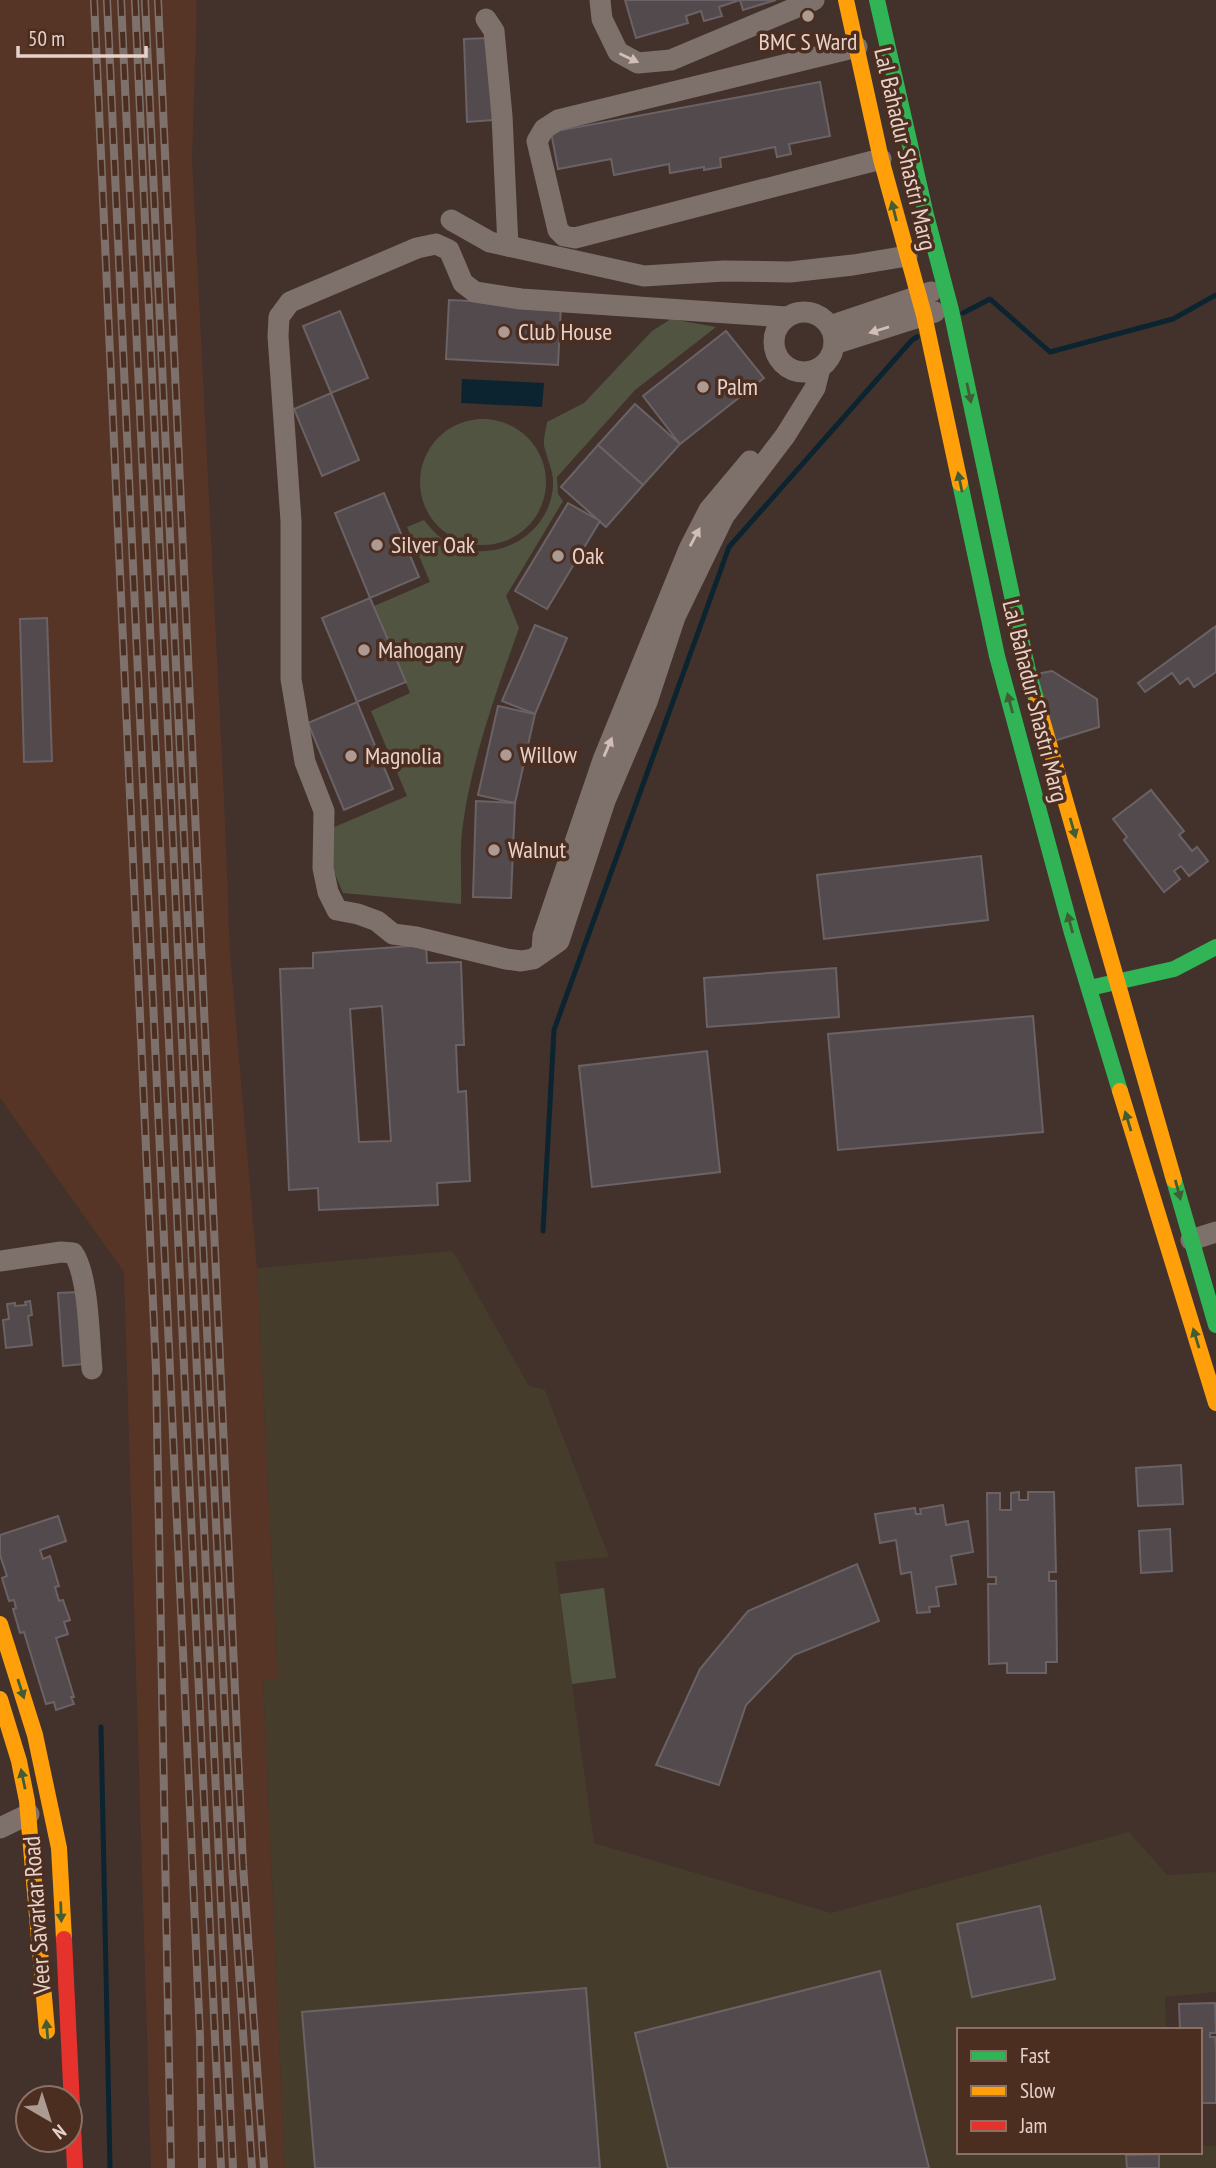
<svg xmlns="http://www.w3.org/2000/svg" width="1216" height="2168" font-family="'PT Sans Narrow',sans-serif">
	<rect width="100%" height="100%" fill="#42322b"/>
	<polygon fill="#573526" points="0,0 197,0 192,159 224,799 230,953 257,1268 278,1682 263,1680 285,2168 151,2168 124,1272 0,1098"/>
	<polygon fill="#453c2c" points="453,1251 529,1386 545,1390 609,1557 555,1562 594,1843 831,1913 1129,1832 1167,1875 1216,1872 1216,1992 1165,1997 1166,2030 959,2030 959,2152 1200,2152 1200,2146 1216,2146 1216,2168 285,2168 263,1679 278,1681 257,1268"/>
	<g fill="#525442">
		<path d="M671 319 716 327 635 390 557 477 558 494 563 501 506 596 519 628C497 690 472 758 463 824 459 850 462 878 461 904L343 893 318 834 407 796 371 711 410 693 374 606 430 582 407 527 424 520C432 530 441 540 452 545 496 565 550 535 553 486 554 472 548 462 545 449 542 441 546 430 547 422L584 403 652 331Z"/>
		<circle cx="483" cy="482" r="63"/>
		<polygon points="604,1588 616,1678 572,1684 560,1594"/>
	</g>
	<polygon fill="#0b2430" points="462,379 544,383 542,407 461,403"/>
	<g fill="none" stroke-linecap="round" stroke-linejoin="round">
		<g stroke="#0b2430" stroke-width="5">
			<polyline points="963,313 990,299 1050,352 1173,319 1216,295"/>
			<polyline points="543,1231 554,1030 729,547 912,340 917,337"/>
			<polyline points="101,1727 110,2168"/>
		</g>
	</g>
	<g fill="#524a4c" stroke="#6b6265" stroke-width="2" fill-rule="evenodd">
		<polygon points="625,0 776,0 743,10 740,0 719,7 722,16 704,21 701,11 686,16 688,23 636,38"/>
		<polygon points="490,38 493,120 467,122 464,39"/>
		<polygon points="820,82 830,136 789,144 791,154 777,157 775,147 720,158 721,167 704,170 704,167 670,173 669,164 614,175 611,159 558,169 551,132"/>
		<polygon points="449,300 561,305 558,365 446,359"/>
		<polygon points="340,311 368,378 331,393 303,326"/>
		<polygon points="726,331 764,378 680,444 643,396"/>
		<polygon points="331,393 359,460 322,476 294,409"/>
		<polygon points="635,404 680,444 643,485 598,445"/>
		<polygon points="598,445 643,485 606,527 561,487"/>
		<polygon points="384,493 419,577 370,598 335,513"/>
		<polygon points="568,503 600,521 547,609 515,591"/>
		<polygon points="370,598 406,682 357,702 322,618"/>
		<polygon points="47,618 52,761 24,762 20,619"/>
		<polygon points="535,625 567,638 535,714 502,701"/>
		<polygon points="1216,626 1216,672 1194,687 1188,678 1180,684 1172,673 1145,692 1138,683"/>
		<polygon points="1052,671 1097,699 1099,727 1054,741 1036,674"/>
		<polygon points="357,702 393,789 344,810 308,723"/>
		<polygon points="498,706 535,714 515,803 478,795"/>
		<polygon points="1151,790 1184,831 1179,835 1192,851 1197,847 1208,861 1189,876 1181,866 1174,871 1180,879 1164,892 1124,840 1127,837 1113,819"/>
		<polygon points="476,801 515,803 511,898 473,897"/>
		<polygon points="981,856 988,920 824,939 817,875"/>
		<path d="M426 945 427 963 461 962 464 1045H456L458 1092 466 1091 470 1181 437 1183 438 1205 319 1210 318 1188 289 1190 280 969 313 968V953ZM382 1006 391 1141 359 1142 350 1009Z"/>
		<polygon points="836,968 839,1017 707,1027 704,978"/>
		<polygon points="1033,1016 1043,1132 838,1150 828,1034"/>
		<polygon points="707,1051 720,1172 592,1187 579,1066"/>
		<polygon points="78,1292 83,1364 63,1366 58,1293"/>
		<polygon points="30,1301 32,1315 28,1316 32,1345 6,1348 3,1320 9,1319 7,1304 15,1303 15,1306 26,1305 25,1302"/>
		<polygon points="1181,1465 1183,1504 1138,1506 1136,1468"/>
		<polygon points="1019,1492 1019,1500 1028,1500 1028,1492 1054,1492 1056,1572 1049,1572 1049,1581 1056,1581 1057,1662 1046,1662 1046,1673 1007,1673 1007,1663 989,1664 988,1584 996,1584 996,1577 988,1577 987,1493 1000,1493 1000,1510 1011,1510 1011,1493"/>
		<polygon points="943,1505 946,1525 968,1521 973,1552 951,1556 956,1584 936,1587 939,1606 929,1607 930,1612 917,1613 911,1572 901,1574 896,1540 880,1543 875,1514 915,1508 916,1514 921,1514 920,1509"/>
		<polygon points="58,1516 66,1541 40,1550 43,1559 50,1556 59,1586 55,1587 59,1601 63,1600 70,1620 64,1622 68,1634 56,1638 74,1697 71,1697 74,1704 56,1710 54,1702 46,1704 24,1632 20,1633 13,1609 16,1608 14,1600 9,1601 2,1578 7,1576 0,1555 0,1535"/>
		<polygon points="1170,1529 1172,1571 1141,1573 1139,1531"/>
		<polygon points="857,1564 879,1621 794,1655 746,1705 719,1785 656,1765 700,1669 748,1611"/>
		<polygon points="1040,1906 1055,1979 972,1997 957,1924"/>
		<polygon points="880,1971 929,2168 668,2168 635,2033"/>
		<polygon points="586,1988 600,2168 315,2168 302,2012"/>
		<polygon points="1215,2003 1216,2033 1210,2033 1210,2037 1215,2037 1216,2051 1216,2103 1200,2103 1200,2030 1180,2030 1179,2004"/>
		<polygon points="1159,2154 1159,2168 1127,2168 1126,2155"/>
	</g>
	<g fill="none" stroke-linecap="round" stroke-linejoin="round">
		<g stroke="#7e716b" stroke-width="21">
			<polyline points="600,0 602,19 618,52 638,63 671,60 814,0"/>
			<polyline points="486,19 494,31 502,116 508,246"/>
			<polyline points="857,47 558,120 544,129 537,141 558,230 564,236 575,238 881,159"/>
			<polyline points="451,220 490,242 644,276 724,271 790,272 853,265 907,256"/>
			<circle cx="804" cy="342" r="30"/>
			<polyline points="786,317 521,299 475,292 463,283 449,250 436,244 417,248 290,302 279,317 278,336 291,521 291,679 305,762 324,811 323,868 328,892 337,910 358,914 377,921 393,934 416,937 506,959 521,961 533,959 559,941 605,801 647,702 675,617 724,516 785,436 815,388 820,368"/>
			<polyline points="830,326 931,292"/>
			<polyline points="834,344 935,312"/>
			<polyline points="542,951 543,936 603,760 689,549 709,510 750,461"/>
			<polyline points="1191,1240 1216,1232"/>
			<path d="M0 1261 61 1252 73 1253C89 1275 89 1340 92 1369"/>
			<polyline points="0,1828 29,1814"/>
		</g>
		<g stroke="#30b455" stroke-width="16">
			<polyline points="877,0 926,215 951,310 1028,671 1037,702"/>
			<polyline points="960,483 997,656 1072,933 1120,1091"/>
			<polyline points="1094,987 1174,969 1216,947"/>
			<polyline points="1174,1180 1216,1325"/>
		</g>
		<g stroke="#ff9f0a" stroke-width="16">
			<polyline points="846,0 881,159 924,315 960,483"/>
			<polyline points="1037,702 1174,1180"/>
			<polyline points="1120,1091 1216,1403"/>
			<polyline points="0,1624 35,1735 59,1848 64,1939"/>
			<polyline points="0,1699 19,1761 27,1801 47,2031"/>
		</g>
		<polyline stroke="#e5322d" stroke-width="16" points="64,1939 75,2168"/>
		<defs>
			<g id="rail">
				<polyline points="94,0 156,1369 171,2168"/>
				<polyline points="107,0 184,1674 200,2037 202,2168"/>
				<polyline points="121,0 221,2168"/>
				<polyline points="135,0 233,2168"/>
				<polyline points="145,0 232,1866 252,2168"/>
				<polyline points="158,0 243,1865 264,2168"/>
			</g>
		</defs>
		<use href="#rail" stroke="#7e716c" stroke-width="8"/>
		<use href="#rail" stroke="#4c2e21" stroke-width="5" stroke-dasharray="16" stroke-linecap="butt"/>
	</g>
	<defs><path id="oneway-solid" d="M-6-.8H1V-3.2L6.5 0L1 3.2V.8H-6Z" transform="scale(1.75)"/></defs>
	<g fill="#d1bfb7">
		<use href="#oneway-solid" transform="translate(629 58) rotate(25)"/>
		<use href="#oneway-solid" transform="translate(879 330) rotate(163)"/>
		<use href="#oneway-solid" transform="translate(695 537) rotate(-62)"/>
		<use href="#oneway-solid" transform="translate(608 747) rotate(-67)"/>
	</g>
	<g fill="#425d33">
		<use href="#oneway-solid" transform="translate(894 211) rotate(-104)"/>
		<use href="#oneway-solid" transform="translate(969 393) rotate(78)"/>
		<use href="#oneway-solid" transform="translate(960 482) rotate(-102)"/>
		<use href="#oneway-solid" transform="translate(1010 703) rotate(-105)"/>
		<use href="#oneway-solid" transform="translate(1073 828) rotate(74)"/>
		<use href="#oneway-solid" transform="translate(1070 923) rotate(-105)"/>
		<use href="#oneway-solid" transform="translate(1128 1121) rotate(-107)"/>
		<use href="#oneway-solid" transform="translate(1178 1190) rotate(75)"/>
		<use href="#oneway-solid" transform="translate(1196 1338) rotate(-107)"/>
		<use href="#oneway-solid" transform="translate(21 1689) rotate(72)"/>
		<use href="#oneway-solid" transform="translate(23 1779) rotate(-102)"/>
		<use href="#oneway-solid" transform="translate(61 1912) rotate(88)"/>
		<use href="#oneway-solid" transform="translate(47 2030) rotate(-95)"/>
	</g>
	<g fill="#ad9a92" stroke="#4c2e21" stroke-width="2.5">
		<circle cx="808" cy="16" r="7"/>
		<circle cx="504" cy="332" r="7"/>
		<circle cx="703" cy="387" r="7"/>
		<circle cx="377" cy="545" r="7"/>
		<circle cx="558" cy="556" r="7"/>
		<circle cx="364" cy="650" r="7"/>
		<circle cx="506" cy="755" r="7"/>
		<circle cx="351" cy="756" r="7"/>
		<circle cx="494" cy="850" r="7"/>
	</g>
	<g text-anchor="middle" stroke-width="7" stroke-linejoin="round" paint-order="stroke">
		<g font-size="24" fill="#e6d2ca" stroke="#4c2e21" text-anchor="start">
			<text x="808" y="50" text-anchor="middle">BMC S Ward</text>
			<text x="518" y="340">Club House</text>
			<text x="717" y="395">Palm</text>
			<text x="391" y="553">Silver Oak</text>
			<text x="572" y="564">Oak</text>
			<text x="378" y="658">Mahogany</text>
			<text x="520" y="763">Willow</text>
			<text x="365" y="764">Magnolia</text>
			<text x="508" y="858">Walnut</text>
		</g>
		<g font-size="24" fill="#e6d2ca" stroke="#4c2e21">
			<text transform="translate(905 149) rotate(77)" y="8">Lal Bahadur Shastri Marg</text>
			<text transform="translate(1035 701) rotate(76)" y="8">Lal Bahadur Shastri Marg</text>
			<text transform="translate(37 1915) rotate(-94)" y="8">Veer Savarkar Road</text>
		</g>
	</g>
	<rect x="957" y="2028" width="245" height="126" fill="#4c2e21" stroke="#8a7065" stroke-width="2"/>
	<rect x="971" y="2051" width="35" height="10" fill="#30b455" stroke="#8a7065" stroke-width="2"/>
	<text x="1020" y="2063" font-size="21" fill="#e6d2ca">Fast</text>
	<rect x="971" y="2086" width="35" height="10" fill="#ff9f0a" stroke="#8a7065" stroke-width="2"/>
	<text x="1020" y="2098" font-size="21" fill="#e6d2ca">Slow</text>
	<rect x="971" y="2121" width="35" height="10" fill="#e5322d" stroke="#8a7065" stroke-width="2"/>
	<text x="1020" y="2133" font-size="21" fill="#e6d2ca">Jam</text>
	<g transform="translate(49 2119) rotate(141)"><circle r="33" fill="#4c2e21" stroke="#8a7065" stroke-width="2"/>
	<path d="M0-5L12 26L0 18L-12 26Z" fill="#ad9a92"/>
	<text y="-10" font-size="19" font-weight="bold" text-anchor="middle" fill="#e6d2ca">N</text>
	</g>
	<path d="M18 46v10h128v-10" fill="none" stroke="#e6d2ca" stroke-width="3.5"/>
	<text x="28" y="46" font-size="21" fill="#e6d2ca" stroke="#4c2e21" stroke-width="5" paint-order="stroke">50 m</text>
</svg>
